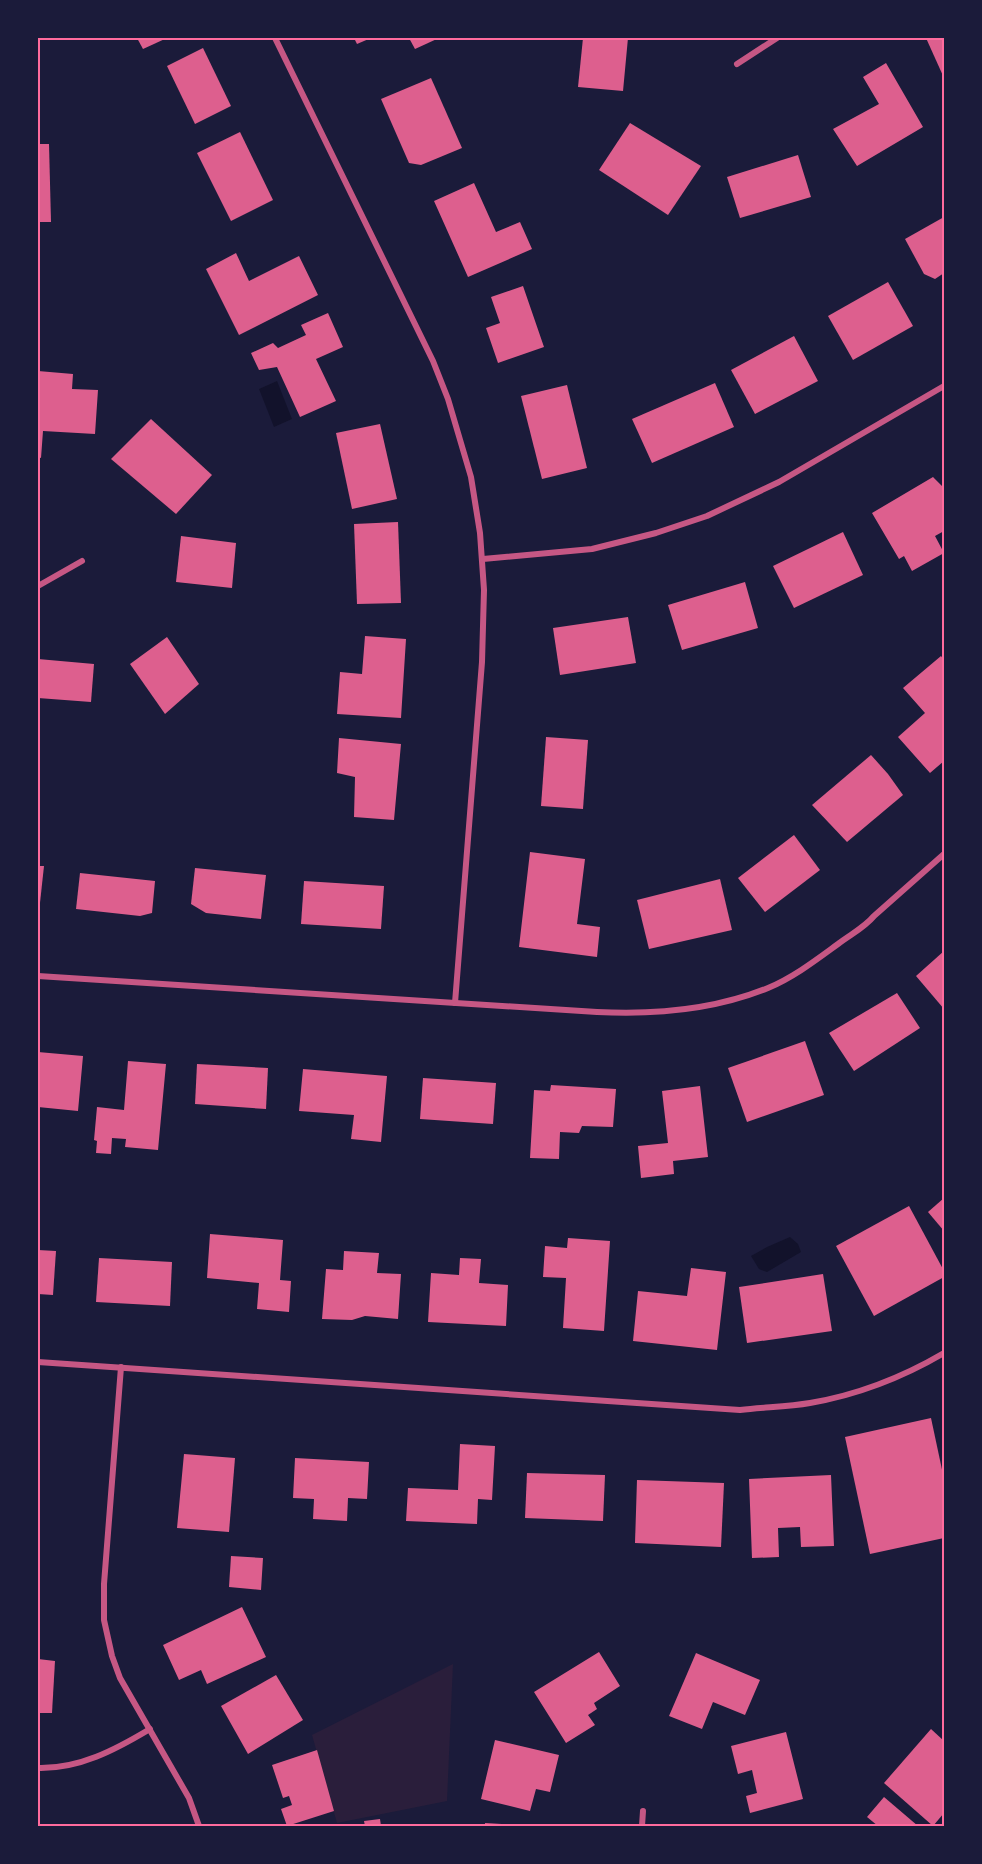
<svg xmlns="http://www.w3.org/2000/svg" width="982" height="1864" font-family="'Source Sans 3',sans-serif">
	<rect width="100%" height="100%" fill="#1b1b3a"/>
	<polygon fill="#2a1e3b" points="453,1664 447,1801 337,1823 312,1735"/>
	<g fill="#12122b">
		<polygon points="277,381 292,419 274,427 259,389"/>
		<polygon points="790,1237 798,1244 801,1252 767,1272 759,1269 751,1256 767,1247"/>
	</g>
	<g fill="#dd5f8e">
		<polygon points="137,38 167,38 143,49"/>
		<polygon points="354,38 371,38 357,44"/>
		<polygon points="409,38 439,38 415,49"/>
		<polygon points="583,38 628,38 623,91 578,87"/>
		<polygon points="926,38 944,38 944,78"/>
		<polygon points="203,48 231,106 195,124 167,66"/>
		<polygon points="886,63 923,127 857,166 833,129 879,104 863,77"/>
		<polygon points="431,78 462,148 421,165 409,163 381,99"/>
		<polygon points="630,123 701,166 668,215 599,170"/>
		<polygon points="240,132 273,200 231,221 197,153"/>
		<polygon points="38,144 49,144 51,222 38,222"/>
		<polygon points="798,155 811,197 740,218 727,177"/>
		<polygon points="474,183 496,232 520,222 532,249 468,277 434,201"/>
		<polygon points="944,217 944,273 935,279 924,274 905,239"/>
		<polygon points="236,253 249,281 299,256 318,295 239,335 206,269"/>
		<polygon points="888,282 913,326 853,360 828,316"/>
		<polygon points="523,286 544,347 498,363 486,328 500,323 491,297"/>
		<polygon points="328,313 343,347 316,359 336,401 300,417 277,367 259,370 251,353 273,343 278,348 306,335 301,325"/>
		<polygon points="794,336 818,381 755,414 731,370"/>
		<polygon points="38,371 73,374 72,389 98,390 95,434 43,431 41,458 38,457"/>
		<polygon points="715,383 734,427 652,463 632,419"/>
		<polygon points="567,385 587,468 542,479 521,396"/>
		<polygon points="151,419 212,475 176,514 111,459"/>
		<polygon points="380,424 397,499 352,509 336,433"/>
		<polygon points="933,477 944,488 944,531 935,536 944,553 912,571 904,556 899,559 872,513"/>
		<polygon points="398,522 401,603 357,604 354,524"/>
		<polygon points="843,532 863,575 794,608 773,566"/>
		<polygon points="181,536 236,543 232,588 176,582"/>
		<polygon points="745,582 758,628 682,650 668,605"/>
		<polygon points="628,617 636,663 560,675 553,628"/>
		<polygon points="365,636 406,639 401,718 337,714 340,672 362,674"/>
		<polygon points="167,637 199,684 165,714 130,664"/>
		<polygon points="941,656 944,660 944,761 930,773 898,737 925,713 903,688"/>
		<polygon points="38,659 94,664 91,702 38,698"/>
		<polygon points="546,737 588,740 583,809 541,806"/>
		<polygon points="339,738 401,744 394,820 354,817 355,777 337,773"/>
		<polygon points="871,755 888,774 903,795 847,842 812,805"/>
		<polygon points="794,835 820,870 765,912 738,878"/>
		<polygon points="530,852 585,859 577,924 600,927 597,957 519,947"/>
		<polygon points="38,866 44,866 39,912 38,912"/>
		<polygon points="195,868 266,875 261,919 206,913 191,904"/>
		<polygon points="80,873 155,881 152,913 140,916 76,909"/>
		<polygon points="720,879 732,930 649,949 637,900"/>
		<polygon points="304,881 384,886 381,929 301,924"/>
		<polygon points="944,951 944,1009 916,976"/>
		<polygon points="897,993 920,1028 854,1071 829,1033"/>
		<polygon points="805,1041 824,1095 747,1122 728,1068"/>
		<polygon points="38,1052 83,1056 78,1111 38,1107"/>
		<polygon points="128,1061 166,1064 158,1150 125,1147 126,1139 112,1138 111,1154 96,1153 97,1141 94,1140 97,1107 124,1110"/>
		<polygon points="197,1064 268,1068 266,1109 195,1104"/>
		<polygon points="303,1069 387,1076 381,1142 351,1139 354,1115 299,1111"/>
		<polygon points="423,1078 496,1083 493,1124 420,1119"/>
		<polygon points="551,1085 616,1089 613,1127 582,1126 579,1133 560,1132 559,1159 530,1158 534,1090 550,1091"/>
		<polygon points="700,1086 708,1157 673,1161 674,1174 641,1178 638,1146 668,1143 662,1091"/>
		<polygon points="944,1198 944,1231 928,1212"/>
		<polygon points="909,1206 944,1271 944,1277 874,1316 836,1246"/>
		<polygon points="210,1234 283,1240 280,1280 291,1281 289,1312 257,1309 259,1283 207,1278"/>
		<polygon points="568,1238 610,1241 604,1331 563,1328 566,1278 543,1277 545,1246 567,1248"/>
		<polygon points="38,1250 56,1251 53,1295 38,1294"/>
		<polygon points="344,1251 379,1253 377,1273 401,1274 398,1319 365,1316 352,1320 322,1319 326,1269 343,1270"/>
		<polygon points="99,1258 172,1262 170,1306 96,1302"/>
		<polygon points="460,1258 481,1259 479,1283 508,1285 506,1326 428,1322 431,1273 459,1275"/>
		<polygon points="691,1268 726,1272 717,1350 633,1341 638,1291 687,1296"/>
		<polygon points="823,1274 832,1331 747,1343 739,1287"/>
		<polygon points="931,1418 944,1479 944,1538 870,1554 845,1437"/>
		<polygon points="460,1444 495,1446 492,1500 478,1499 477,1524 406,1521 408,1488 458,1490"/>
		<polygon points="184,1454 235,1458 229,1532 177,1528"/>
		<polygon points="295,1458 369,1462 367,1499 348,1498 347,1521 313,1519 314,1499 293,1498"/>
		<polygon points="527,1473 605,1475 603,1521 525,1518"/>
		<polygon points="831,1475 834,1546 801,1547 800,1527 778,1528 779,1557 752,1558 749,1479"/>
		<polygon points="637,1480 724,1483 721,1547 635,1543"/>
		<polygon points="231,1556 263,1558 261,1590 229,1587"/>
		<polygon points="242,1607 266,1657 207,1684 201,1670 179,1680 163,1645"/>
		<polygon points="599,1652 620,1686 594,1703 597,1709 588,1715 595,1725 566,1743 534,1692"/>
		<polygon points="696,1653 760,1680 745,1715 713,1702 702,1729 669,1716"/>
		<polygon points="38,1659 55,1661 52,1713 38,1713"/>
		<polygon points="276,1675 303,1720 248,1754 221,1706"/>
		<polygon points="931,1729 944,1741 944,1813 933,1826 884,1783"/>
		<polygon points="786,1732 803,1799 750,1813 746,1796 757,1793 752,1770 738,1774 731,1746"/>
		<polygon points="495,1740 559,1755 550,1792 536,1789 530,1811 481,1799"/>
		<polygon points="317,1750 334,1811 287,1826 281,1809 292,1805 289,1796 283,1798 272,1765"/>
		<polygon points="884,1797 918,1826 878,1826 867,1817"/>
		<polygon points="380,1819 381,1826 365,1826 364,1821"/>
		<polygon points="485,1823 519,1825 519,1826 485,1826"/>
	</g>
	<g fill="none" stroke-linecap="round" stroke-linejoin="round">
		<g stroke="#c65784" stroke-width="6">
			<polyline points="275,38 433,361 448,399 471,477 480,533 484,590 482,662 455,1003"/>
			<polyline points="737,64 777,38"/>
			<polyline points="483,559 592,549 656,533 707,516 779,482 944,386"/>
			<polyline points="38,586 82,561"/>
			<path d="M38 976 597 1012C655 1015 714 1010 768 988 794 977 816 960 838 944 851 934 864 928 874 916L944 854"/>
			<path d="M38 1362 740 1410C764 1407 787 1407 810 1403 857 1395 903 1377 944 1353"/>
			<polyline points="121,1367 104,1584 104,1620 112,1656 120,1678 189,1798 199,1826"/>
			<path d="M38 1768C79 1769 115 1750 150 1729"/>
			<polyline points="642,1826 643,1811"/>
		</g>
	</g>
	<rect width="982" height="1864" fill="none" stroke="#1b1b3a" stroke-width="78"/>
	<rect x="39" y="39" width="904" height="1786" fill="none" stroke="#ff6b9d" stroke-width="2"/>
</svg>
